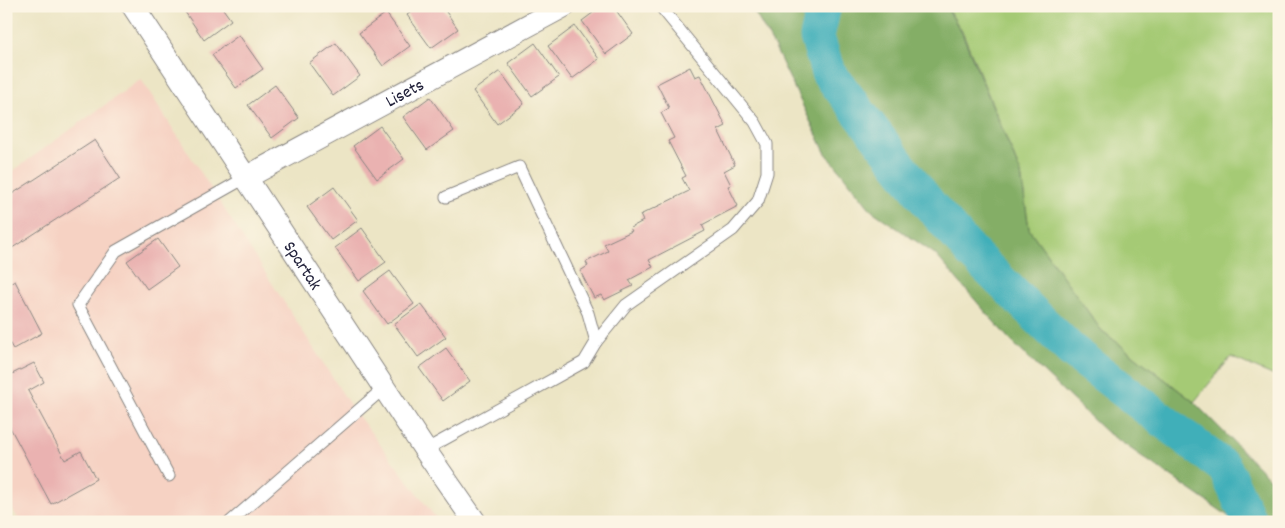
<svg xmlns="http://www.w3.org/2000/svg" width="1285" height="528" font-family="Dekko,sans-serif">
	<rect width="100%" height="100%" fill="#fcf5e5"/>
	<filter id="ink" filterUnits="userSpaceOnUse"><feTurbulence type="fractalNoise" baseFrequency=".02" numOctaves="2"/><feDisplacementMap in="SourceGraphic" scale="10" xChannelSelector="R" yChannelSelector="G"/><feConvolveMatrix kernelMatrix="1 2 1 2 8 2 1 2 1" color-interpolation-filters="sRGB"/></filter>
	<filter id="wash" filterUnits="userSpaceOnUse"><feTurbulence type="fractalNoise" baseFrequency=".0096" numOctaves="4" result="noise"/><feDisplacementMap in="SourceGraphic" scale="20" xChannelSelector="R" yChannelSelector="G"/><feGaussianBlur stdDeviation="1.12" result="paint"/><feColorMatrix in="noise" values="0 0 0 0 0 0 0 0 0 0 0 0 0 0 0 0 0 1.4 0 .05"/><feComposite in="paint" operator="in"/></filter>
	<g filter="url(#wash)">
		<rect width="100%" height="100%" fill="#ece5c5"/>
		<polygon fill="#f6d2c3" points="141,79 350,405 439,522 20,522 6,498 6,176"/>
		<polygon fill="#a5ca74" stroke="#647658" points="946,6 1279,6 1279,378 1231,357 1194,402 1101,330 1029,229 1021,174 963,33"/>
		<polygon fill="#84ae66" stroke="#536850" points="751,6 946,6 962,33 1021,174 1029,229 1101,330 1194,402 1274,483 1279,491 1279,522 1237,522 1105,431 1010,340 935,254 872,211 825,152 775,48"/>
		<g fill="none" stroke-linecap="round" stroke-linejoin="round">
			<polyline stroke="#3fafb9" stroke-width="35" points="824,6 817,37 828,72 929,204 971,252 1071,350 1225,468 1250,522"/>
		</g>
		<g id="blocks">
			<g fill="#eab2b1">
				<polygon points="181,6 221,6 231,20 204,40"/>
				<polygon points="419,6 442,6 458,29 431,48 407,15"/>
				<polygon points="602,6 613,6 633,34 606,54 582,21"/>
				<polygon points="386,13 410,46 383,66 359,33"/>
				<polygon points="575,26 599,59 572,79 548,46"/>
				<polygon points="239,35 263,69 236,88 212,55"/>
				<polygon points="336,43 360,76 333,96 309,63"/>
				<polygon points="535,43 559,77 532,96 508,63"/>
				<polygon points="690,67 695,77 700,75 726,126 718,130 735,165 724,171 731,185 728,186 738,206 702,225 705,231 649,260 653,267 629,280 633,286 604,300 601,295 594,298 580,271 588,266 586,262 608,251 604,244 632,231 630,228 643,221 640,215 689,191 682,178 686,176 668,141 674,138 661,113 669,108 657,84"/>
				<polygon points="500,71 524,104 497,124 473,91"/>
				<polygon points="275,85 299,118 272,138 248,105"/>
				<polygon points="430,97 454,131 427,150 403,117"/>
				<polygon points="380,126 404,159 377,179 353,146"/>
				<polygon points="95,140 120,178 6,252 6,198"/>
				<polygon points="334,187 358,220 331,240 307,207"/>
				<polygon points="362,228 386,262 359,281 335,248"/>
				<polygon points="158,239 178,267 147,289 127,261"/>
				<polygon points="390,271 414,304 387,324 363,291"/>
				<polygon points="15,281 42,333 13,349 6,337 6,286"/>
				<polygon points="421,304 446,337 418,357 394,324"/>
				<polygon points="446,348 470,381 443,401 419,368"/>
				<polygon points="34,363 44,382 28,391 65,460 81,451 96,479 51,504 6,420 6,377"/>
			</g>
		</g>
	</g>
	<g filter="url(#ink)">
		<use href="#blocks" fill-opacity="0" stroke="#878480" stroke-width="1"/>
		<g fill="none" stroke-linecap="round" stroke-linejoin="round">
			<defs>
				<g id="lane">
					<polyline points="446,197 519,167 588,313 596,342"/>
					<polyline points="425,450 584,362 596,342 626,305 733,230 758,201 767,173 767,144 755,122 660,6"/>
					<polyline points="169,476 78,305 116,251 245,178"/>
					<polyline points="230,522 384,388"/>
				</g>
				<g id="street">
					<path id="s1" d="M133 6 425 450 475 522"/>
					<path id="s2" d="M245 178 564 6"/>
				</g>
			</defs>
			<use href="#lane" stroke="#878480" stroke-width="13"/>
			<use href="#street" stroke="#878480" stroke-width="24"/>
			<use href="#lane" stroke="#fff" stroke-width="11"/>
			<use href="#street" stroke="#fff" stroke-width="22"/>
		</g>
	</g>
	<g text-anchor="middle" stroke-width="4.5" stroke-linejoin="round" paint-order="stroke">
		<g font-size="18" fill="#22223b" stroke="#fcf5e5">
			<text dy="6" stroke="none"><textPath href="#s2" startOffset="181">Lisets</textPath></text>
			<text dy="6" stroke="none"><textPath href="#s1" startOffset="310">Spartak</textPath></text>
		</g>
	</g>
	<rect width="1285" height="528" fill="none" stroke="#fcf5e5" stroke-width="25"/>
</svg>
